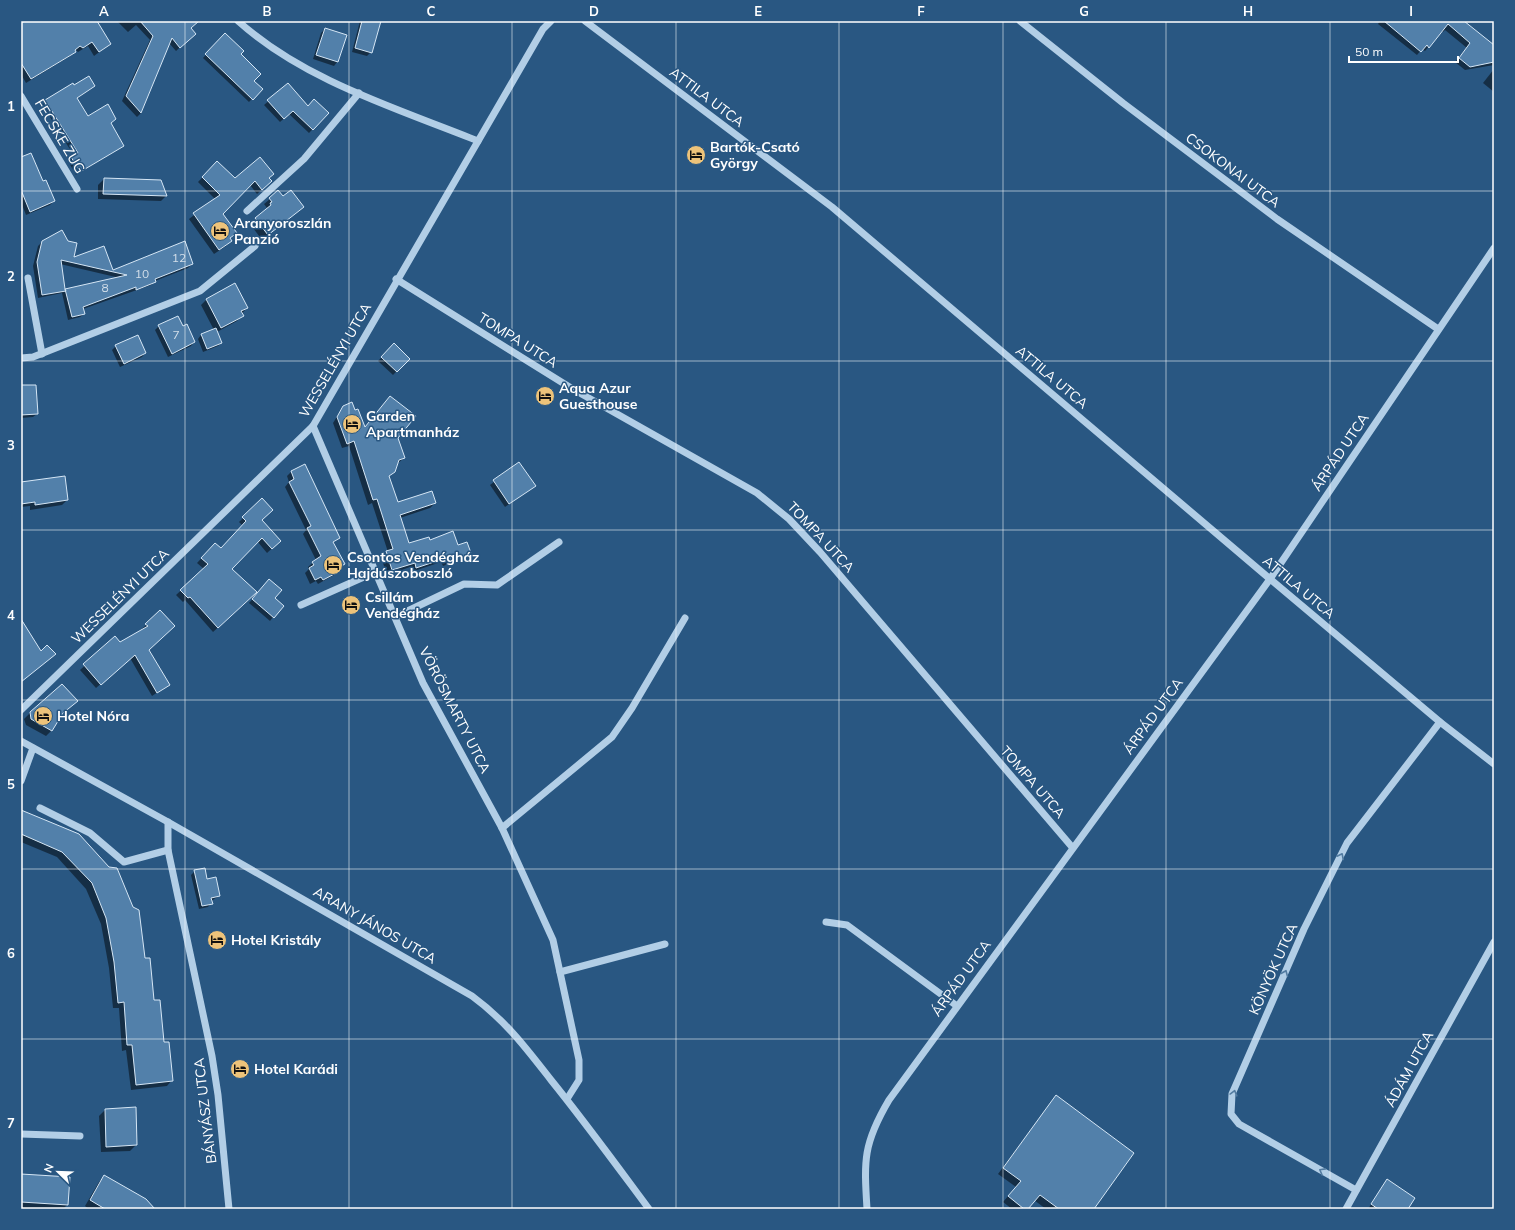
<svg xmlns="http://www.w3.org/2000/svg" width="1515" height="1230" font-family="Mulish,sans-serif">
	<rect width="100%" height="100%" fill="#295782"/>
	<g fill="#0007" fill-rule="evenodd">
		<polygon points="27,21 96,21 110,44 94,56 88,46 78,52 73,47 75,52 70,56 26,83 21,74 21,25"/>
		<polygon points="117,21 198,21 190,29 190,38 176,51 169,43 141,113 137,117 122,101 150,40 136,25 128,32"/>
		<polygon points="360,21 380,21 371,52 367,56 352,52"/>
		<polygon points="1380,21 1464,21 1494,46 1494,65 1465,70 1455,62 1467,48 1445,30 1443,32 1442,31 1425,51 1422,49 1417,55 1378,24"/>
		<polygon points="325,29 346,36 337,62 334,66 313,59 321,33"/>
		<polygon points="225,34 239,54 253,81 261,89 249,102 203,58"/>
		<polygon points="1494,69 1494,92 1483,83"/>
		<polygon points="288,84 308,107 328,113 309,133 289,114 280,122 264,105"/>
		<polygon points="74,86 94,86 76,99 88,117 115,119 110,124 123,146 76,175 68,161 74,156 42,104"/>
		<polygon points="21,158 42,182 54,201 50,205 26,215 21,202"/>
		<polygon points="217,162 235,179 268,178 271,181 257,194 250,185 222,214 235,233 229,239 230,241 226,246 214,254 189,219 215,199 198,182"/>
		<polygon points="104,179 166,196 161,201 98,199 98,185"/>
		<polygon points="282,197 303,207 262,240 250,224 266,211 267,208 264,204 270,199"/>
		<path d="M42 242 72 259 112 271 192 264 188 268 155 281 151 285 83 309 84 314 80 317 68 320 62 293 38 298 33 266 38 246ZM60 264 120 278 65 290Z"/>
		<polygon points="207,299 247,307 237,321 217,332 221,343 218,346 203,352 198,339 201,335 214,330 201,305"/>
		<polygon points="159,326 182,327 194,342 191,346 168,357 155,330"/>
		<polygon points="394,345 408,359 393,375 378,361"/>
		<polygon points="116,346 145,353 142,357 120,367 112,350"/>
		<polygon points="21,386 37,414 33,417 21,418"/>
		<polygon points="390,397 397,438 404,458 397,464 394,471 388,477 397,503 435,503 430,508 400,518 408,544 429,542 458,547 470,553 465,558 443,566 441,562 411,572 410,567 387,575 381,557 388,552 372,503 368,505 349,446 342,448 333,423 343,407 364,428"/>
		<polygon points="519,463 531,489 505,507 490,485"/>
		<polygon points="304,465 339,538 332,543 343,564 334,575 318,584 316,581 310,584 305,573 309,569 308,567 316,560 303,534 306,530 285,487 289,482 287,476 291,472"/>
		<polygon points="21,483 67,500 62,505 30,510 30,506 21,507"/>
		<polygon points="262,500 261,520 280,541 267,553 257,541 231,569 252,597 213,632 185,600 183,602 176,595 204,569 197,563 211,548 221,549 243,526 239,522"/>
		<polygon points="266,584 274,598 273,617 270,621 249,603"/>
		<polygon points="160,611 148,650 168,685 152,696 130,658 96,688 80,670 115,638 120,644 143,630 142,629"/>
		<polygon points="76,701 61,715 51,731 46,736 26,725 24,719 30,713"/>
		<polygon points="21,819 78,835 144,959 153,1001 172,1080 167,1086 131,1090 126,1050 122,1051 119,1008 113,1008 109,968 101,924 86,889 57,857 21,842"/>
		<polygon points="195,871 207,880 219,896 211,901 211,903 208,907 199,909 191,875"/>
		<polygon points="1056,1096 1093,1209 1046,1209 1034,1200 1027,1209 1012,1209 1003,1202 1016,1187 998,1174"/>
		<polygon points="105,1110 136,1145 130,1151 101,1152 99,1116"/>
		<polygon points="21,1175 69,1178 67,1205 63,1209 21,1209"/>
		<polygon points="105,1176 153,1209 89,1209 85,1206 99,1182"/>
		<polygon points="1387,1181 1407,1209 1368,1209"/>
	</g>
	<g fill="#5280aa" stroke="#d5e6f5" fill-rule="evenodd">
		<polygon points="25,21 97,21 111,44 99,52 92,42 83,48 80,46 75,50 76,52 31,79 21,63 21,23"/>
		<polygon points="140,21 199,21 191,28 196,34 180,48 172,38 141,113 126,96 153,36"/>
		<polygon points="362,21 381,21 372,53 355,48"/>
		<polygon points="1384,21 1464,21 1494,45 1494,62 1470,67 1459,58 1470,43 1448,24 1429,48 1427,45 1421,52"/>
		<polygon points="325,28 347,35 338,62 316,55"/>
		<polygon points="225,33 244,51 241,54 261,74 254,81 263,89 253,100 205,54"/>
		<polygon points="89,76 95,86 77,98 88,116 108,104 116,119 111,123 124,146 80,172 71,157 78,153 45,100 73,83 74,85"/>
		<polygon points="288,83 308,106 314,99 329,113 313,130 293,111 284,119 267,100"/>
		<polygon points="31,153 43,181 46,180 55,201 30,212 21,190 21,157"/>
		<polygon points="260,157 274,174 269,178 272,181 262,190 255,181 223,214 237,233 230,238 232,241 219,250 193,213 220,195 202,177 217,161 235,178"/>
		<polygon points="104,178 161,180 167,196 103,194"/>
		<polygon points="278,190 283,196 291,190 304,207 268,235 255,218 271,205 270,203 272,202 269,198"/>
		<path d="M62 230 68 241 77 243 74 257 104 246 113 270 185 241 193 264 155 279 156 282 136 290V287L83 307 85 314 72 317 65 289 66 291 42 295 37 262 42 241ZM61 260 109 271 127 275 65 289Z"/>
		<polygon points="235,283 248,308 241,311 244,316 221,328 206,299"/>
		<polygon points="178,316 183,326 187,324 195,342 172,354 158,325"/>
		<polygon points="216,328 222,343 207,349 201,334"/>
		<polygon points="138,335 146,353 124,364 115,345"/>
		<polygon points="394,343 410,359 397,372 381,357"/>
		<polygon points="21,385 36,385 38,414 21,415"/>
		<polygon points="390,396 416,416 398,438 405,458 399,460 395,472 389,476 398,502 432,491 436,503 400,515 409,543 429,537 430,540 453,531 458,545 467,542 471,553 448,562 446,558 416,568 415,563 392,570 386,551 393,549 377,499 373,500 354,441 347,444 337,417 343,406 352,402 355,410 358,409 365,427"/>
		<polygon points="519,462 536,486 509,504 493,480"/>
		<polygon points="305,464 340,538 333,542 345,564 338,568 340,571 323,580 321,577 315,580 309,568 314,565 312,562 321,556 307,528 311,526 289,482 294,479 291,471"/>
		<polygon points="65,476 68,500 35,505 35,502 21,504 21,482"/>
		<polygon points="262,498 273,510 262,520 281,541 272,549 262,538 232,569 257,592 218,628 190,597 188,598 180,590 208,564 201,558 215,543 221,548 246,521 242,517"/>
		<polygon points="269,579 282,590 275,598 284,606 274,618 252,599"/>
		<polygon points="160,610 175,626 149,650 170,685 157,693 135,655 101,685 83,664 115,636 120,642 148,626 145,624"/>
		<polygon points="21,619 41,651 47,645 56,654 21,682"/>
		<polygon points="62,684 78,701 63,713 52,731 31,719 30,712"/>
		<polygon points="21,810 79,834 109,867 117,868 133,907 139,910 145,958 150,958 154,1000 160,1000 164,1042 169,1042 173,1081 136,1085 132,1045 127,1045 124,1002 118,1003 114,962 106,918 92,883 62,852 21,834"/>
		<polygon points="205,868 207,879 216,877 220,896 211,898 213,904 202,906 194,870"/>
		<polygon points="1056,1095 1134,1153 1094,1209 1059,1209 1040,1195 1028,1209 1024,1209 1008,1196 1021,1181 1003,1168"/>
		<polygon points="136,1107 137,1145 106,1147 105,1109"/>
		<polygon points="21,1174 70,1177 68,1205 21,1202"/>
		<polygon points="104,1175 146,1199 155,1209 105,1209 90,1200"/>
		<polygon points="1387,1179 1415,1198 1408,1209 1378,1209 1371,1204"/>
	</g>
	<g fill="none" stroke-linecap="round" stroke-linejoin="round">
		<g stroke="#b2cee6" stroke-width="7">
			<path d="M238 21C305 81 396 108 478 141"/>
			<polyline points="585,21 832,207 1270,579 1440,722 1494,764"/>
			<polyline points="1020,21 1123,103 1277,219 1438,329"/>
			<polyline points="21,96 77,189"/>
			<polyline points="247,211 304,159 359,93"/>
			<polyline points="28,278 42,354"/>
			<polyline points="396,279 571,388 757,493 789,519 820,552 1072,847"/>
			<polyline points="21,358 33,357 200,291 255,246"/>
			<polyline points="313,426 423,683 502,828 553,940 579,1060 579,1080 567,1099"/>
			<polyline points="301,605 375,572"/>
			<polyline points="395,617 464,584 497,585 559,542"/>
			<polyline points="21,710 313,426 543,29 551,21"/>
			<path d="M21 741 168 822 472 996C506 1021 526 1048 551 1080 585 1122 617 1166 649 1209"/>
			<polyline points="21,781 33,748"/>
			<polyline points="40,808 90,833 124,862 168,850"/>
			<polyline points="168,822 168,850 212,1056 218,1095 229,1209"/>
			<polyline points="502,828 612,737 632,708 685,618"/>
			<polyline points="826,922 847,925 957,1006"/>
			<polyline points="560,972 665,944"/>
			<polyline points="21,1134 80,1136"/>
			<polyline points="1356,1190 1239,1124 1231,1114 1232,1094 1304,929 1347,843 1440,722"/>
			<path d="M867 1209C864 1160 863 1144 889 1100L1270 579 1494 248"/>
			<polyline points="1346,1209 1494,942"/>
		</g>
	</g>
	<defs><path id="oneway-chevron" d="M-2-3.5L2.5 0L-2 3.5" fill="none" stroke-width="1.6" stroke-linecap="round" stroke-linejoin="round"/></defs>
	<g stroke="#527ba0">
		<use href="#oneway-chevron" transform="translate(1341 856) rotate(-63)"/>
		<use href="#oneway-chevron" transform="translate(1285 973) rotate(-67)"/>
		<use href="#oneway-chevron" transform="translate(1234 1093) rotate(-75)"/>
		<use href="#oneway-chevron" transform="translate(1322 1171) rotate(-151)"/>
	</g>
	<path fill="none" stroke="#fff" stroke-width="1" stroke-opacity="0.55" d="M185 21V1209M349 21V1209M512 21V1209M676 21V1209M839 21V1209M1003 21V1209M1166 21V1209M1330 21V1209M21 191H1494M21 361H1494M21 530H1494M21 700H1494M21 869H1494M21 1039H1494"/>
	<defs>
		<symbol id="hotel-disc" viewBox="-11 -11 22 22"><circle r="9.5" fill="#edc37a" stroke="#295782"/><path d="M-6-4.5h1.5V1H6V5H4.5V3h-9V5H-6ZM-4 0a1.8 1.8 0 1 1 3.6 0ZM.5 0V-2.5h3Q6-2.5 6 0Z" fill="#111"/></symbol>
	</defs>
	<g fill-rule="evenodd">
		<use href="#hotel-disc" x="685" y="144" width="22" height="22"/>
		<use href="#hotel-disc" x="209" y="220" width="22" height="22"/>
		<use href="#hotel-disc" x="534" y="385" width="22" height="22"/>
		<use href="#hotel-disc" x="341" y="413" width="22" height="22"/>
		<use href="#hotel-disc" x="322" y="554" width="22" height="22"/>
		<use href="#hotel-disc" x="340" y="594" width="22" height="22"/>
		<use href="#hotel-disc" x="32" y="705" width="22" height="22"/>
		<use href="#hotel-disc" x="206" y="929" width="22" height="22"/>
		<use href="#hotel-disc" x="229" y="1058" width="22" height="22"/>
	</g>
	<g text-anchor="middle" stroke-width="3" stroke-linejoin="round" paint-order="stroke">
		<g font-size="12" fill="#d4dfea">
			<text x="179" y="262">12</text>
			<text x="142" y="278">10</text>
			<text x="105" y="292">8</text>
			<text x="176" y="339">7</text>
		</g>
		<g font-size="14" fill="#fff" stroke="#295782">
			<text transform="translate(707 97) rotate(37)" y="5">ATTILA UTCA</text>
			<text transform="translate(60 136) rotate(59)" y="5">FECSKE ZUG</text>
			<text transform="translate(1233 170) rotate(37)" y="5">CSOKONAI UTCA</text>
			<text transform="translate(518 340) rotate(32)" y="5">TOMPA UTCA</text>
			<text transform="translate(335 360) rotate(-60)" y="5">WESSELÉNYI UTCA</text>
			<text transform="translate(1052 377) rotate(40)" y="5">ATTILA UTCA</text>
			<text transform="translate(1340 452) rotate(-56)" y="5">ÁRPÁD UTCA</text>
			<text transform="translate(821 537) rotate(47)" y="5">TOMPA UTCA</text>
			<text transform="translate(1299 587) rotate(40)" y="5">ATTILA UTCA</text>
			<text transform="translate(120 596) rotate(-44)" y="5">WESSELÉNYI UTCA</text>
			<text transform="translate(455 710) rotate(63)" y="5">VÖRÖSMARTY UTCA</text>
			<text transform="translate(1153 716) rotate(-54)" y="5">ÁRPÁD UTCA</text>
			<text transform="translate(1033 782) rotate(49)" y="5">TOMPA UTCA</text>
			<text transform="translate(375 925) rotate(30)" y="5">ARANY JÁNOS UTCA</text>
			<text transform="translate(1273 969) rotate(-66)" y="5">KÖNYÖK UTCA</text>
			<text transform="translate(961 978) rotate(-54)" y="5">ÁRPÁD UTCA</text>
			<text transform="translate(1409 1069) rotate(-61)" y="5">ÁDÁM UTCA</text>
			<text transform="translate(205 1111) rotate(-97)" y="5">BÁNYÁSZ UTCA</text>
		</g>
		<g font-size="14" font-weight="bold" fill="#fff" stroke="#295782" text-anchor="start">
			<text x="710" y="152">Bartók-Csató<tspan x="710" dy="16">György</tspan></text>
			<text x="234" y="228">Aranyoroszlán<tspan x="234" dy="16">Panzió</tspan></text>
			<text x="559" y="393">Aqua Azur<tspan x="559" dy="16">Guesthouse</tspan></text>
			<text x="366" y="421">Garden<tspan x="366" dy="16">Apartmanház</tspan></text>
			<text x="347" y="562">Csontos Vendégház<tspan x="347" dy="16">Hajdúszoboszló</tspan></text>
			<text x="365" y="602">Csillám<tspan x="365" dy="16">Vendégház</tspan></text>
			<text x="57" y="721">Hotel Nóra</text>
			<text x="231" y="945">Hotel Kristály</text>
			<text x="254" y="1074">Hotel Karádi</text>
		</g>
	</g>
	<rect width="1515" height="1230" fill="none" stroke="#295782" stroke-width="44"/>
	<g transform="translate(58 1172) rotate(293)" stroke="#295782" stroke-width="3" paint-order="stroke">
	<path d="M0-3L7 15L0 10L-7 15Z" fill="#ffffff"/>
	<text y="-6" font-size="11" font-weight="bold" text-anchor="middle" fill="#ffffff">N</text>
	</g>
	<path d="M1349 56v6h109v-6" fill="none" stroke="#ffffff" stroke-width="2"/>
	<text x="1355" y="56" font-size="12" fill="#ffffff" stroke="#295782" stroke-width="3" paint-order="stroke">50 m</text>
	<rect x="22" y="22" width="1471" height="1186" fill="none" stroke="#fff" stroke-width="1.5"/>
	<g font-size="13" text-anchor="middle" font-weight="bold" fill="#fff">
		<text x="104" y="16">A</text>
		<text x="267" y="16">B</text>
		<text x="431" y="16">C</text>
		<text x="594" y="16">D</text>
		<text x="758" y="16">E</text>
		<text x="921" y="16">F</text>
		<text x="1084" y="16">G</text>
		<text x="1248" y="16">H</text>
		<text x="1411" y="16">I</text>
		<text x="11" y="111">1</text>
		<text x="11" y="281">2</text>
		<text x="11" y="450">3</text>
		<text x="11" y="620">4</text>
		<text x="11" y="789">5</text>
		<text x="11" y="958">6</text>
		<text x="11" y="1128">7</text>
	</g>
</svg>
